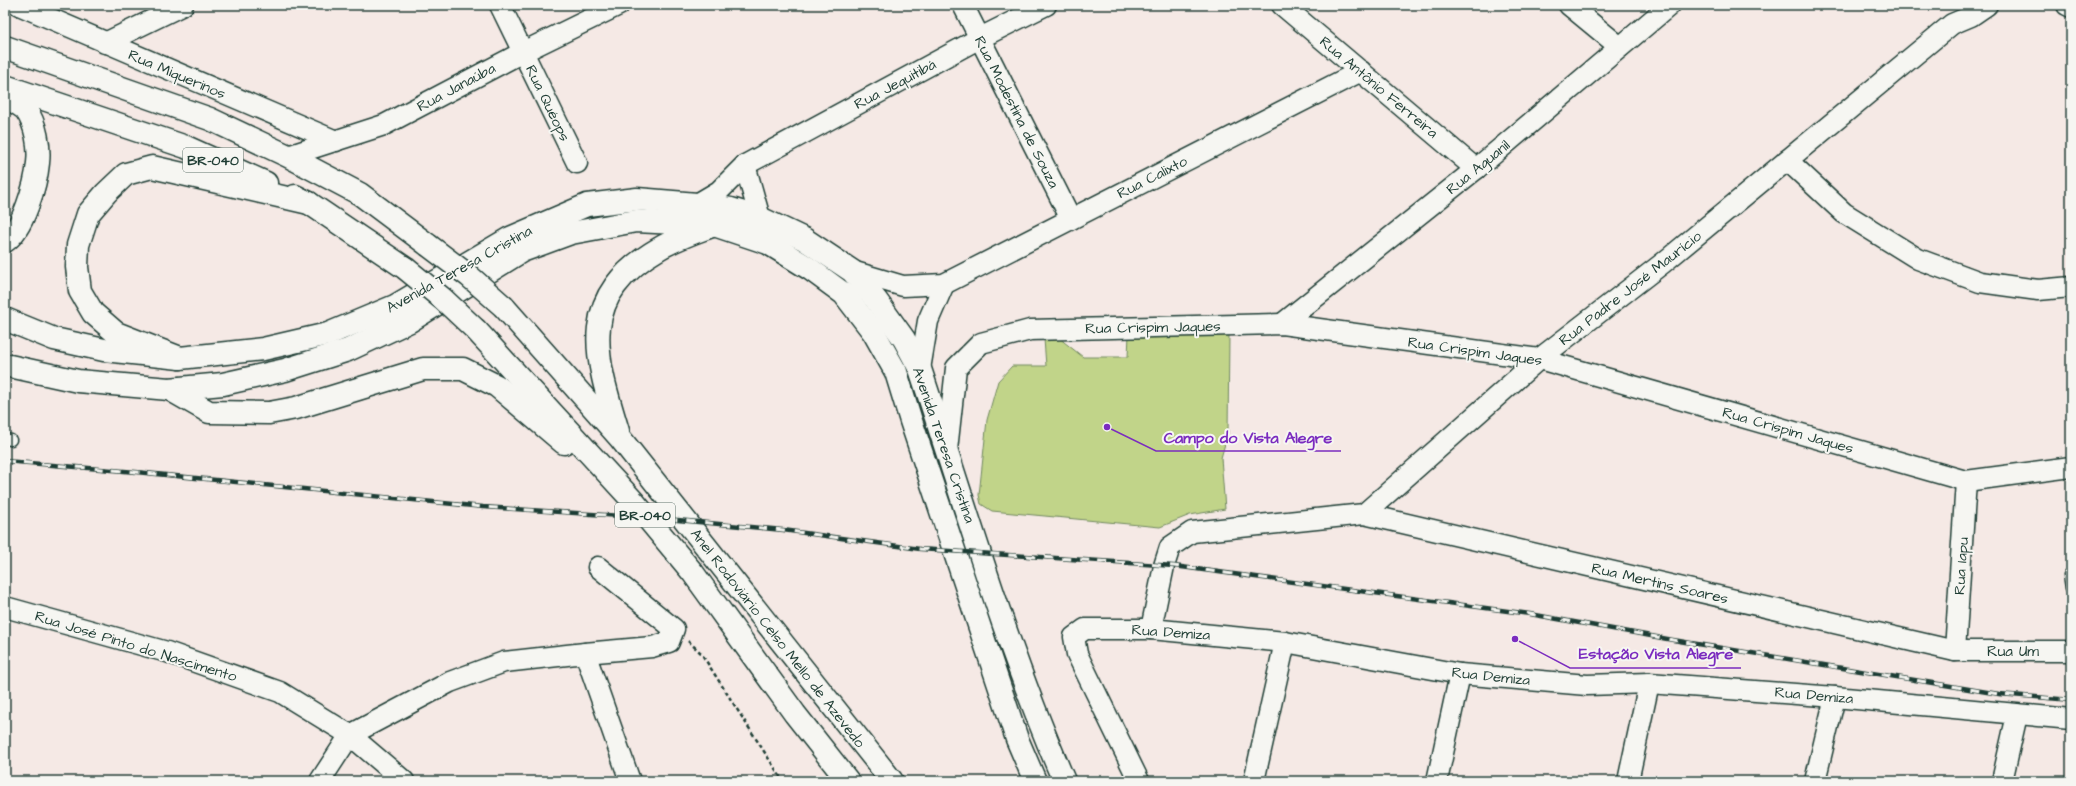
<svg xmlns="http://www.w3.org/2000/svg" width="2076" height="786" font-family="'Architects Daughter',sans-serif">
	<rect width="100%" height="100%" fill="#f5e9e5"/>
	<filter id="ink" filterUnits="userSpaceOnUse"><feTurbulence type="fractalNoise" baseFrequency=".025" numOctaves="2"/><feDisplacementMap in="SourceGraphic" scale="8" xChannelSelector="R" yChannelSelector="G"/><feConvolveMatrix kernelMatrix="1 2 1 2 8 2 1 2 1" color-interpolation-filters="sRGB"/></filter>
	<g filter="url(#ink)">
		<polygon fill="#c1d489" stroke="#70885e" points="1129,334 1229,335 1228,433 1221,458 1225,509 1190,515 1160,527 992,511 981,504 979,495 987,420 998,381 1012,366 1046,366 1044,339 1059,338 1083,357 1128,357"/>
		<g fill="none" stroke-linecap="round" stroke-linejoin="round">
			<defs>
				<g id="service">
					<polyline points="5,439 11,440"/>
					<polyline points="2069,575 2071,588"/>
				</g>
				<g id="minor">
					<polyline points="19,5 336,141"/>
					<polyline points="500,5 577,163"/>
					<polyline points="963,5 1071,219"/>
					<polyline points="1282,5 1476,169"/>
					<polyline points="1569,5 1620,47"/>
					<polyline points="2067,5 2071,7"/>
					<polyline points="105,43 183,5"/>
					<polyline points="288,156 384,125 523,52 619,5"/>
					<polyline points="1787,160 1844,213 1918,259 1980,282 2038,290 2071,287"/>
					<polyline points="745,165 760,218"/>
					<polyline points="697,204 719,191 745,165 980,38 1046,5"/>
					<polyline points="852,271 903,286 944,284 1361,71"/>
					<polyline points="1282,324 1476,169 1670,5"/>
					<polyline points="920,369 928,321 944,284"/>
					<polyline points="947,450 956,368 981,343 1030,330 1282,324 1539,359 1966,481 2071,467"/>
					<polyline points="1364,514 1955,651 2071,651"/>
					<polyline points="5,607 167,652 280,692 350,735 404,781"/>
					<polyline points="1151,629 1164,566 1170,547 1192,532 1364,514 1539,359 1663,263 1952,24 1971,16 1987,5"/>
					<polyline points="1955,651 1966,481"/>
					<polyline points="585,653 630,781"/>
					<polyline points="320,781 350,735 450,682 504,662 585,653 652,647 669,642 674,629 598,567"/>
					<polyline points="1139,781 1077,654 1074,637 1085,629 1151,629 1285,642 1460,674 1587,685 1649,683 1835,697 2071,719"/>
					<polyline points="1254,781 1285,642"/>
					<polyline points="1437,781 1460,674"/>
					<polyline points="1628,781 1649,683"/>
					<polyline points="1815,781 1835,697"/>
					<polyline points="2002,781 2017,715"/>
				</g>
				<g id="secondary">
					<path d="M5 319 54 339 104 350 180 358 263 349 328 334 395 306 510 238 587 205 637 199 697 204 731 209 760 218 804 239 852 271 876 300 904 339 920 369C966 507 1006 648 1064 781"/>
					<polyline points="5,365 78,381 169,389 223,384 285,370 348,350 410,321 522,251 571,233 636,221 714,225 768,243 810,269 844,294 874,333 896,372 911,421 1017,739 1035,781"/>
				</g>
				<g id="motorway">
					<polyline points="5,47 210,119 288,156 360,194 428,245"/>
					<polyline points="5,86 186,147 266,183"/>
					<path d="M5 97C12 101 20 104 26 110 36 124 40 147 38 163 36 184 23 230 5 241"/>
					<polyline points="295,196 309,203 405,268"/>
					<polyline points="504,307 620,438 892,781"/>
					<polyline points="476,330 634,502 693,573 795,714 848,781"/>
					<polyline points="180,358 116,333 93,313 80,291 77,267 78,245 88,214 106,193 126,174 152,167 309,203"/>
					<polyline points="169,389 209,412 269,413 296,408 423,369 463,369 497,386 564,443"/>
					<path d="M618 431C594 353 577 296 660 248 677 238 696 232 714 225"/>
				</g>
			</defs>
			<use href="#service" stroke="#1f3d34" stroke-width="13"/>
			<use href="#minor" stroke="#1f3d34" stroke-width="23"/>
			<use href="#secondary" stroke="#1f3d34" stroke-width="25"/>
			<use href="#motorway" stroke="#1f3d34" stroke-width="25"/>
			<polyline stroke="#1f3d34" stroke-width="2.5" stroke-dasharray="4 3" stroke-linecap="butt" points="688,641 701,653 783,781"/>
			<use href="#service" stroke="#f6f6f2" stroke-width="10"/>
			<use href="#minor" stroke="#f6f6f2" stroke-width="20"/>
			<use href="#secondary" stroke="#f6f6f2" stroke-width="22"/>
			<use href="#motorway" stroke="#f6f6f2" stroke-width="22"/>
			<defs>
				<polyline id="rail" points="5,461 136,472 483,507 667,519 783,530 920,549 1174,566 1530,614 1673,640 1999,694 2071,700"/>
			</defs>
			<use href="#rail" stroke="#1f3d34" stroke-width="4.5"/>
			<use href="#rail" stroke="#f6f6f2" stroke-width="3" stroke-dasharray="9" stroke-linecap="butt"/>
			<defs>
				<g id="motorway-bridge">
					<polyline points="428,245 469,276 504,307"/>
					<polyline points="405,268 443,299 476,330"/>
				</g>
			</defs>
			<use href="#motorway-bridge" stroke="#1f3d34" stroke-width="25" stroke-linecap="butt"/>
			<use href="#motorway-bridge" stroke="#f6f6f2" stroke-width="22"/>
		</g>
	</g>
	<g text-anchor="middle" stroke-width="4" stroke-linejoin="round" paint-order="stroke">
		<g fill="#f6f6f2" stroke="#60746d" stroke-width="1">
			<rect x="183" y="148" width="60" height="24" rx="3"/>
			<rect x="615" y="503" width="60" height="24" rx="3"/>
		</g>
		<g font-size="14" font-weight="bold" fill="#1f3d34">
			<text x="213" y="165">BR-040</text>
			<text x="645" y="520">BR-040</text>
		</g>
		<g font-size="15" fill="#1f3d34" stroke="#f6f6f2">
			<text transform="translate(177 74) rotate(23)" y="5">Rua Miquerinos</text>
			<text transform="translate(895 84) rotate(-28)" y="5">Rua Jequitibá</text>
			<text transform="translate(456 87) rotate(-28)" y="5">Rua Janaúba</text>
			<text transform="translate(1379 87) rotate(40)" y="5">Rua Antônio Ferreira</text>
			<text transform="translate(548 103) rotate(64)" y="5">Rua Quéops</text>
			<text transform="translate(1017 112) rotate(63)" y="5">Rua Modestina de Souza</text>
			<text transform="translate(1478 167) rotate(-39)" y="5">Rua Aguanil</text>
			<text transform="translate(1152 177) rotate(-27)" y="5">Rua Calixto</text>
			<text transform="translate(459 269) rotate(-29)" y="5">Avenida Teresa Cristina</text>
			<text transform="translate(1630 288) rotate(-38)" y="5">Rua Padre José Maurício</text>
			<text transform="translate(1153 327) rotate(-1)" y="5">Rua Crispim Jaques</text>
			<text transform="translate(1475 351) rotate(8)" y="5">Rua Crispim Jaques</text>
			<text transform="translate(1788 430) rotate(16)" y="5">Rua Crispim Jaques</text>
			<text transform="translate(944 445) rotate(71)" y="5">Avenida Teresa Cristina</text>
			<text transform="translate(1961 566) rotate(-86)" y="5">Rua Iapu</text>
			<text transform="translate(1660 583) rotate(13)" y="5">Rua Mertins Soares</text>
			<text transform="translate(1171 632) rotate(4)" y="5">Rua Demiza</text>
			<text transform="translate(778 638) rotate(52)" y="5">Anel Rodoviário Celso Mello de Azevedo</text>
			<text transform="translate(136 646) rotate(17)" y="5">Rua José Pinto do Nascimento</text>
			<text x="2013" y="656">Rua Um</text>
			<text transform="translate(1491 676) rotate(6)" y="5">Rua Demiza</text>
			<text transform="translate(1814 695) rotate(5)" y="5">Rua Demiza</text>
		</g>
	</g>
	<path fill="none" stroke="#7b2cbf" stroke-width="1.5" d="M1107 427L1156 451H1341M1515 639L1570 668H1741"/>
	<g fill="#7b2cbf" stroke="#f6f6f2" stroke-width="1.5">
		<circle cx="1107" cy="427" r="4"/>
		<circle cx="1515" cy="639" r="4"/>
	</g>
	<g font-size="16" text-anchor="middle" font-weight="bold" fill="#7b2cbf" stroke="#f6f6f2" stroke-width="4" stroke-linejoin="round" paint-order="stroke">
		<text x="1248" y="443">Campo do Vista Alegre</text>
		<text x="1656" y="659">Estação Vista Alegre</text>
	</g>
	<rect width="2076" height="786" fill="none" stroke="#f6f6f2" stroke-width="20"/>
	<rect x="10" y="10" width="2056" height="766" fill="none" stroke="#1f3d34" stroke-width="1.5" filter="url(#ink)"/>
</svg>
